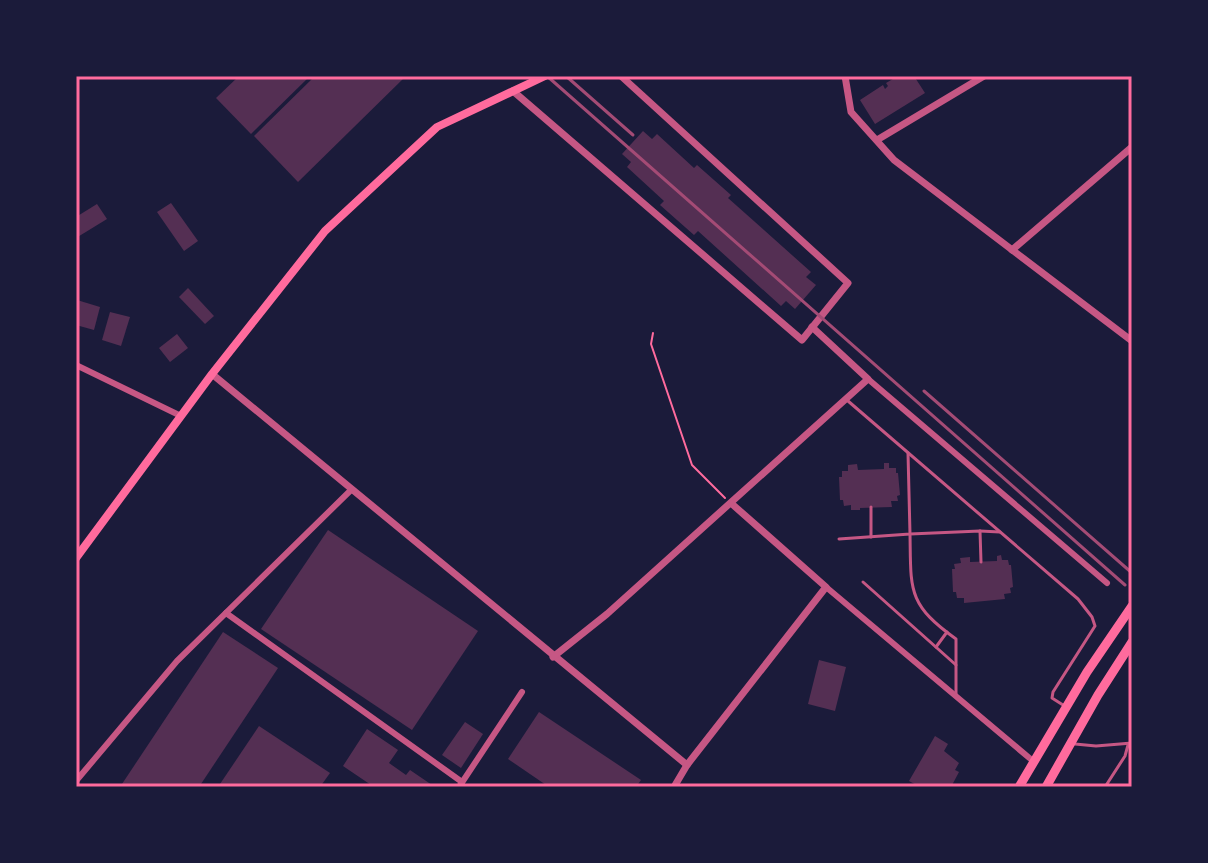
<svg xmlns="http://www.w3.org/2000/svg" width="1208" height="863" font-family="'Roboto Condensed',sans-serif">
	<rect width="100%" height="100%" fill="#1b1b3a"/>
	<g fill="#542f53">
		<polygon points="239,76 310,76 251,134 216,98"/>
		<polygon points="315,76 406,76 298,182 254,136"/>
		<polygon points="898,76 914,76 925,93 875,124 860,100 883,85 885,89 888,86 886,83"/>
		<polygon points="643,131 652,139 657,134 694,168 697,165 731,195 728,198 811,272 806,277 816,285 795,309 786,301 781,306 698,231 694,235 660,205 664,201 627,167 631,162 622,154"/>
		<polygon points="171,203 198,241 184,251 157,212"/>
		<polygon points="97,204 107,219 76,238 76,217"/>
		<polygon points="188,288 214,316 205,324 179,297"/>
		<polygon points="77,300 100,307 94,330 76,325"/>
		<polygon points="110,312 130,317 121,346 102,340"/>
		<polygon points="177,334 188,348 170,362 159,348"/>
		<polygon points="884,463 889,463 889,468 896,468 896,473 898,473 900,495 897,496 898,501 891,501 892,507 860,508 860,510 851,510 851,505 844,506 843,500 840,500 839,477 842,477 842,471 848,471 848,465 857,464 858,470 884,469"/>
		<polygon points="328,530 478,631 412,730 261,629"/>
		<polygon points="1001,555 1002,560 1008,560 1009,565 1011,565 1013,587 1010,588 1011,593 1004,594 1005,599 964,603 964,598 957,598 956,592 953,592 952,569 955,569 954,564 961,563 960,558 970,557 970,562 997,561 997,556"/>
		<polygon points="223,632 278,668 199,787 120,787"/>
		<polygon points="819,660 846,667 835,711 808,704"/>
		<polygon points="539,712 641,780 636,787 549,787 508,759"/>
		<polygon points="465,722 483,734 461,768 442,755"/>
		<polygon points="259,726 330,773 320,787 218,787"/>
		<polygon points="367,729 398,750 389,763 406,775 410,770 432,785 431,787 374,787 343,766"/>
		<polygon points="935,736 948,744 944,751 959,763 955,770 959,772 951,787 920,787 909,781"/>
	</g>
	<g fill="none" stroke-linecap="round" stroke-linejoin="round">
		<polyline stroke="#ff6b9d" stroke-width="2" points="653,333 651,344 692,465 725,498"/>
		<g stroke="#c65784" stroke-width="3">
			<polyline points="848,401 1078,599 1092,617 1095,626 1053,692 1052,698 1063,705"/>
			<polyline points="871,507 871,537"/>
			<polyline points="980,531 1000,532"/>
			<polyline points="839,539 910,534 908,453"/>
			<polyline points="863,582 956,665"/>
			<polyline points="936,647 947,632"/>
			<path d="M956 696V639C907 604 911 590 910 534L980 531 981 562"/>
			<polyline points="1075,744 1096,746 1132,743"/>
			<polyline points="1105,787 1125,756 1128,745"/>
		</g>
		<g stroke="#c65784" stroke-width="6">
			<polyline points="76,365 181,416"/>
			<polyline points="868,379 1107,583"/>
			<polyline points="826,587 1033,761"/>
			<polyline points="226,613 462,782"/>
			<polyline points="76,781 177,661 351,490"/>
			<polyline points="459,787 522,692"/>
		</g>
		<g stroke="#c65784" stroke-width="7">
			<polyline points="845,76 851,112 894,160 1132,341"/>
			<polyline points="513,91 802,340 848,283 621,76"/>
			<polyline points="877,140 984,76"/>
			<polyline points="1012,250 1132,147"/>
			<polyline points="212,374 687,765"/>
			<polyline points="553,657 607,614 868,379 812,327"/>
			<polyline points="674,787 687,765 826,587 732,504"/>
		</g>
		<polyline stroke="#ff6b9d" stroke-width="8" points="76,558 212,374 325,231 437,127 545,76"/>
		<g stroke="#ff6b9d" stroke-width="9">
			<polyline points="1019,787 1087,672 1132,606"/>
			<polyline points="1046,787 1098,695 1132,642"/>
		</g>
		<g stroke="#a44b75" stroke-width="3">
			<polyline points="547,76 1125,585"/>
			<polyline points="566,76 633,135"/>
			<polyline points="924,391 1132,573"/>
		</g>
	</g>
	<rect width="1208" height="863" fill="none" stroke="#1b1b3a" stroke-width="156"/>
	<rect x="78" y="78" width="1052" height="707" fill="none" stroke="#ff6b9d" stroke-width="3"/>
</svg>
